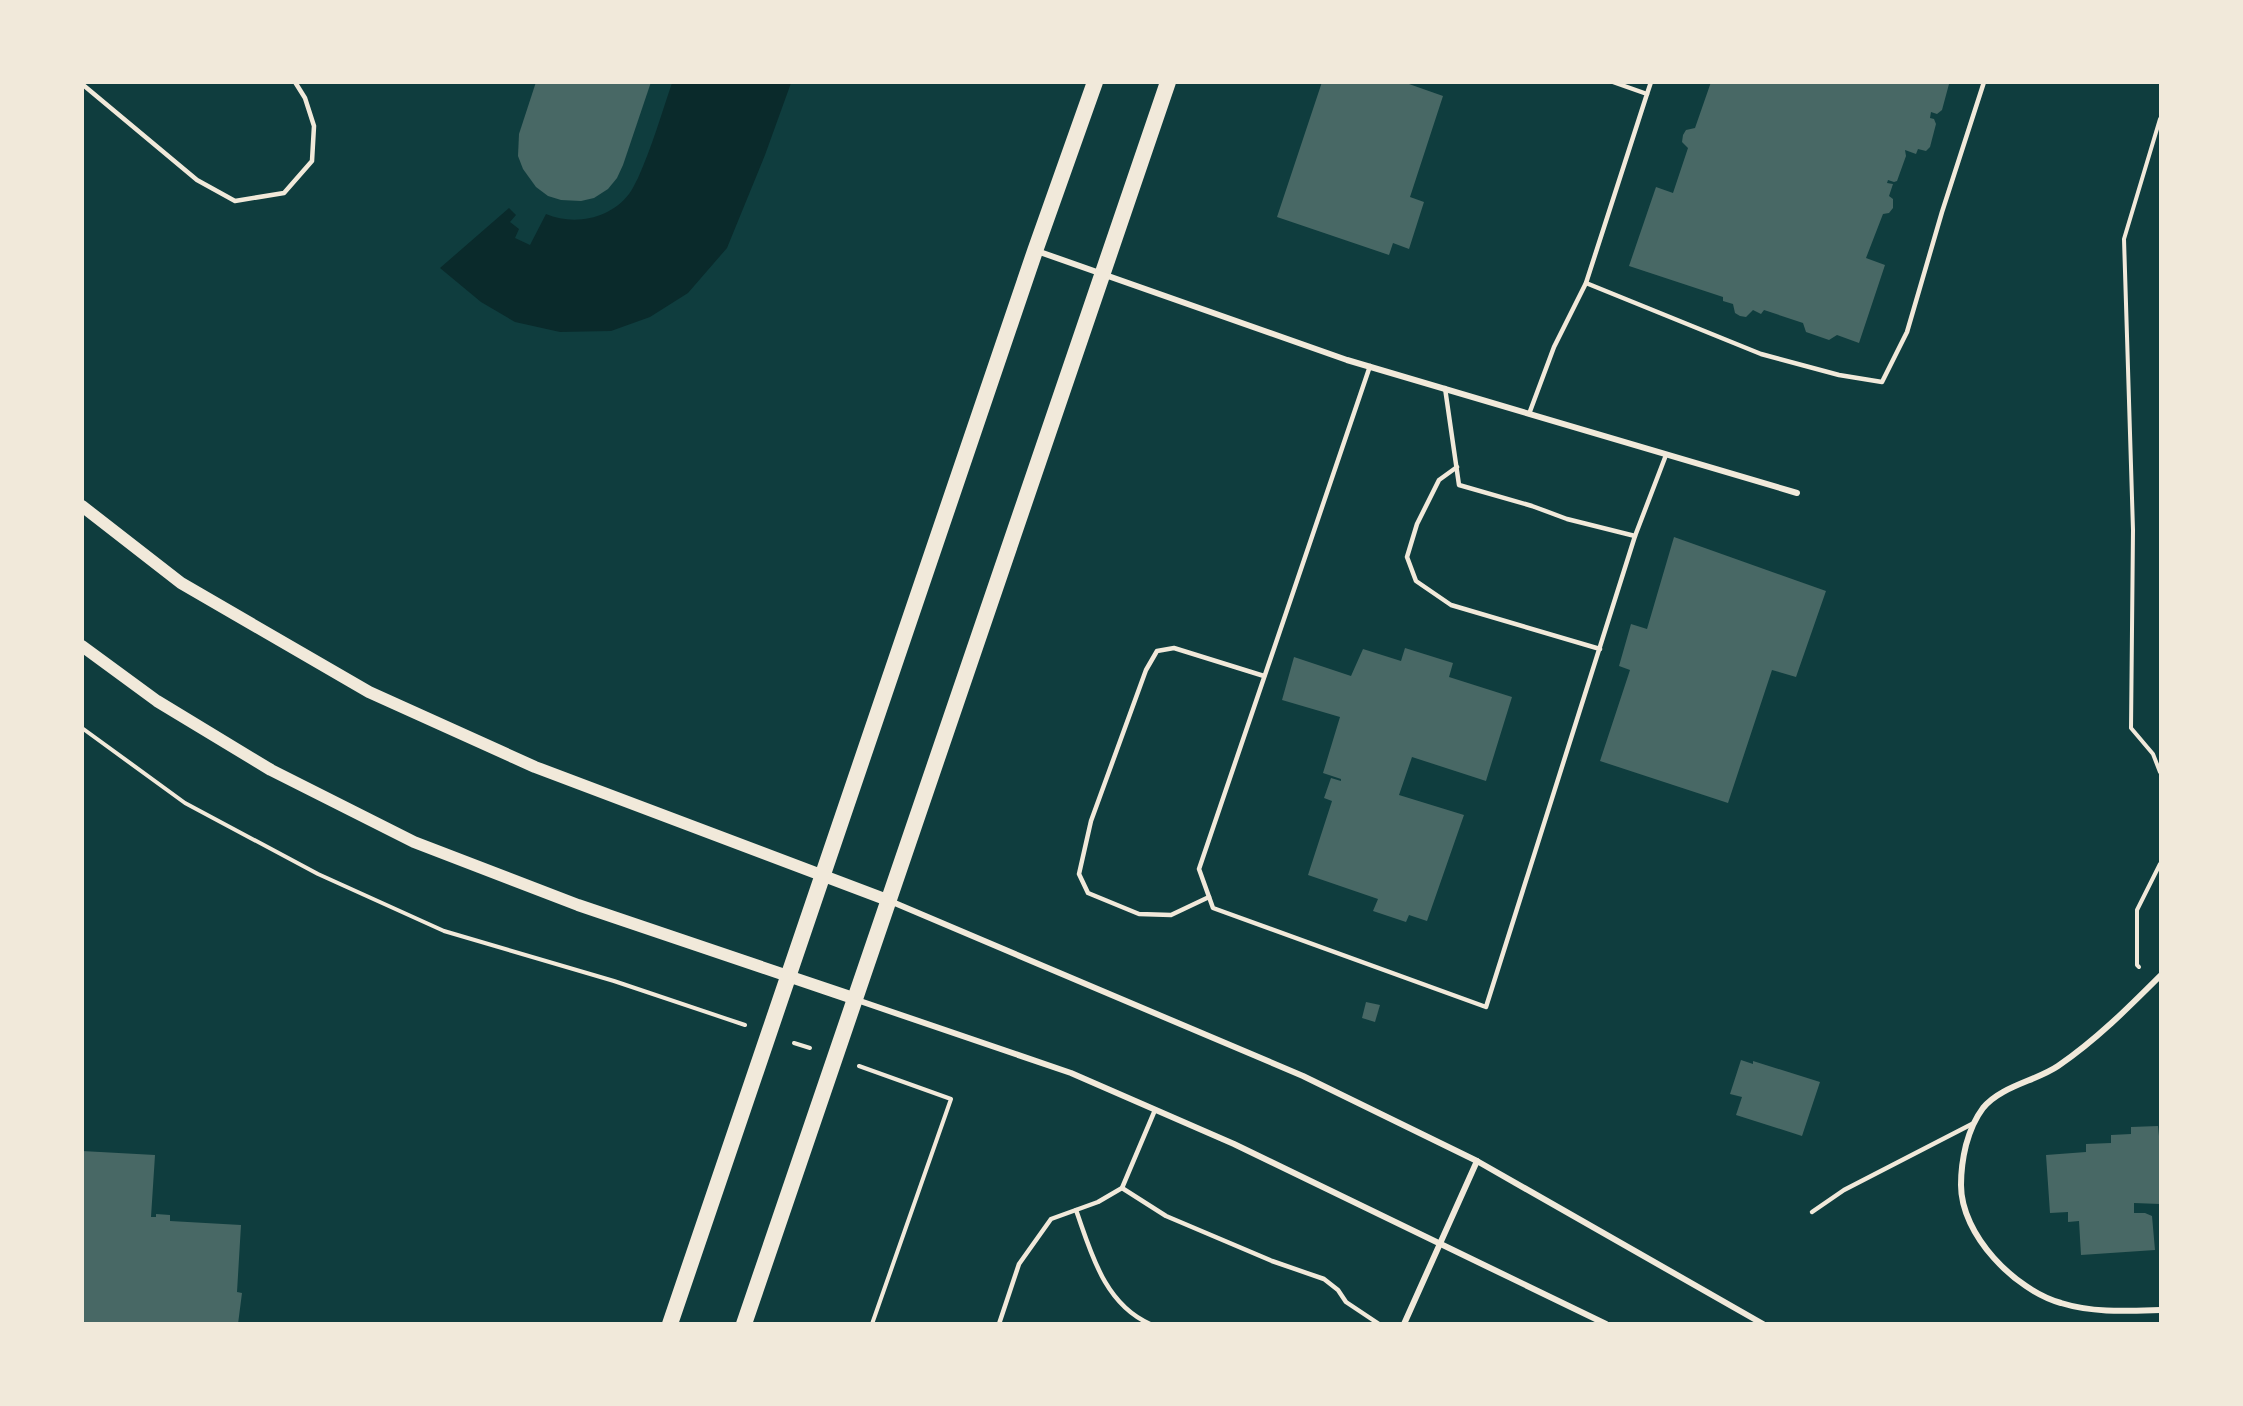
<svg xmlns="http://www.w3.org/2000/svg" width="2243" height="1406" font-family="'Fira Sans Condensed',sans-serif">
	<rect width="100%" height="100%" fill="#0f3d3e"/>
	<path fill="#0a2a2b" d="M672 83H791L765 155 727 248 688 293 650 317 611 331 560 332 515 322 481 302 440 268 509 208 516 215 510 222 519 229 515 238 530 245 546 214C574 226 610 219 629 194 633 189 635 183 638 178 652 147 661 115 672 83Z"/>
	<g fill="#486865">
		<polygon points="536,82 651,82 623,165 617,178 608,189 594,198 581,201 561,200 548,196 536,187 523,169 518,156 519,134"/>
		<polygon points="1322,82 1410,82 1409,84 1443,96 1410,197 1424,202 1409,249 1393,243 1389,255 1277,217"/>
		<polygon points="1711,82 1947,82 1949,84 1942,110 1937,114 1931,112 1930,118 1934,119 1936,124 1930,147 1926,151 1918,149 1916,154 1905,150 1906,156 1897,181 1894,182 1888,180 1887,183 1893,184 1889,196 1893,199 1893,208 1889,213 1883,214 1866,258 1885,265 1859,343 1837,335 1829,340 1806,332 1803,323 1764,310 1761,314 1753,310 1746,317 1740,316 1735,313 1733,304 1723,301 1723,297 1629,266 1656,187 1673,193 1688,148 1682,142 1683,135 1686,130 1695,128"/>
		<polygon points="1674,537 1826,591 1796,677 1772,670 1728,803 1600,761 1630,670 1619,666 1631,624 1647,629"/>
		<polygon points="1405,648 1453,663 1449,677 1512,697 1486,781 1412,757 1399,795 1464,815 1427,921 1409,915 1406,922 1373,911 1378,899 1308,875 1332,801 1324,798 1331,778 1341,781 1341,779 1323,773 1340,717 1282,700 1294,657 1351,676 1363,649 1401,661"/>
		<polygon points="1366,1002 1380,1005 1375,1022 1362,1018"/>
		<polygon points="1741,1060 1753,1064 1753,1061 1820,1082 1802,1136 1736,1115 1742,1097 1730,1094"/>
		<polygon points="2158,1126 2160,1146 2160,1204 2134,1203 2134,1213 2145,1213 2152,1216 2155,1250 2081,1255 2079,1221 2068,1222 2068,1212 2050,1213 2046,1155 2086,1152 2086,1144 2111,1143 2111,1135 2131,1134 2131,1127"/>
		<polygon points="82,1151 155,1155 151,1217 156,1217 156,1214 170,1215 170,1221 241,1225 237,1292 242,1293 238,1324 82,1324"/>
	</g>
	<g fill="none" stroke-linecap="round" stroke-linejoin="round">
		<g stroke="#f1e9da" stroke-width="4">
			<polyline points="2160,119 2124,239 2133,530 2131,728 2153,754 2160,772"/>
			<polyline points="82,728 185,803 318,874 444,931 614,981 745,1025"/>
			<polyline points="2139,967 2137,965 2137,910 2160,864"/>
			<polyline points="794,1043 810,1048"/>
			<polyline points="859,1066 951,1099 872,1324"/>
		</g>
		<g stroke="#f1e9da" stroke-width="4.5">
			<polyline points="82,84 197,180 235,201 284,193 312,161 314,126 305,98 295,82"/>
			<polyline points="1647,94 1651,82"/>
			<polyline points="1586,283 1761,354 1839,375 1882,382 1907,332 1942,212 1984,82"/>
			<polyline points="1370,366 1199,869 1213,908 1486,1007 1635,536 1666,455"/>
			<polyline points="1445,388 1459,485 1532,506 1567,519 1635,536"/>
			<polyline points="1529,414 1554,347 1586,283 1647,94 1613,82"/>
			<polyline points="1457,467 1439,480 1417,524 1407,557 1416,581 1451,605 1600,649"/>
			<polyline points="1209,897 1171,915 1139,914 1088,893 1079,874 1091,821 1146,670 1157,651 1174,648 1264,676"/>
			<polyline points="1122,1188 1166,1216 1272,1261 1324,1279 1338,1290 1346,1302 1379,1324"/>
			<path d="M1076 1210C1091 1252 1104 1304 1150 1324"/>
			<polyline points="1812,1212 1844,1190 1972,1124"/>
			<polyline points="999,1324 1019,1264 1051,1219 1098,1202 1122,1188 1155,1110"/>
		</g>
		<g stroke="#f1e9da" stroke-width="6">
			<polyline points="1037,251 1347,360 1797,493"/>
			<polyline points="890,901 1303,1076 1477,1161 1763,1324"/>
			<path d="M2160 976C2128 1008 2096 1040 2058 1066 2036 1081 2001 1086 1983 1108 1974 1120 1970 1130 1966 1145 1963 1157 1961 1172 1961 1185 1961 1235 2015 1290 2061 1303 2093 1313 2127 1311 2160 1310"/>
			<polyline points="857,1000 1071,1073 1234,1144 1606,1324"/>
			<polyline points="1404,1324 1477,1161"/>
		</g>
		<g stroke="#f1e9da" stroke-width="12">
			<polyline points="82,506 181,583 369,692 535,767 890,901"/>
			<polyline points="82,646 157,701 271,770 414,842 578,905 856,999"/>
		</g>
		<g stroke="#f1e9da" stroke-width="16">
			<polyline points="670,1324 1035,251 1095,82"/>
			<polyline points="744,1324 1168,82"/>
		</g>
	</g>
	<rect width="2243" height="1406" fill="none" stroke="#f1e9da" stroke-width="168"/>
</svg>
